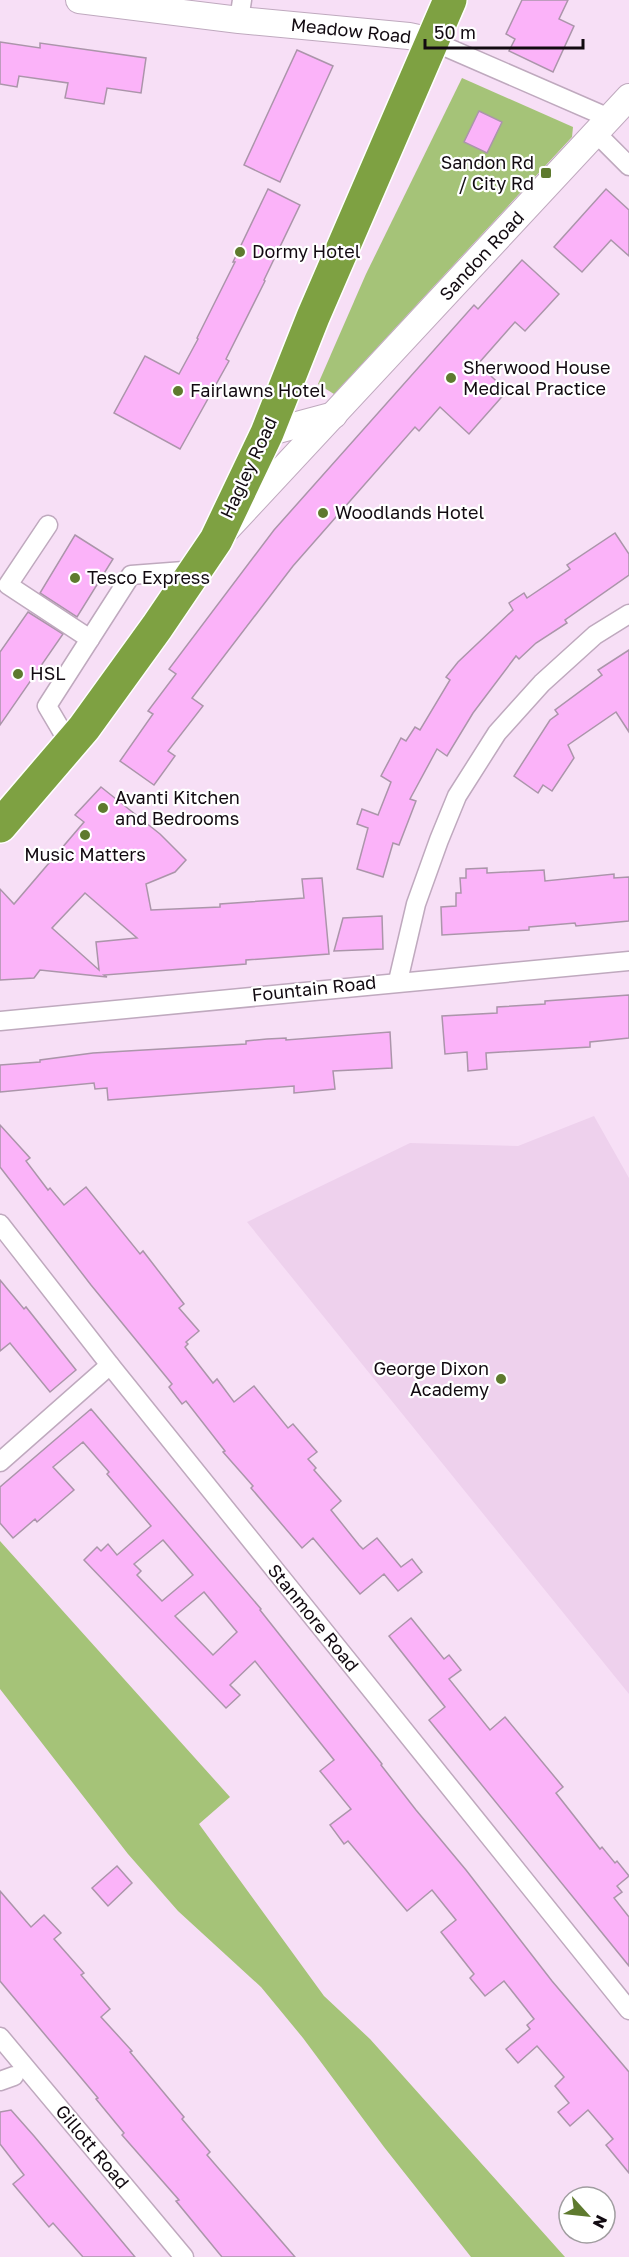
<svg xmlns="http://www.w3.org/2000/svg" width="629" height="2257" font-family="'Golos Text',sans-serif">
	<rect width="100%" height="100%" fill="#f7dff6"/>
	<polygon fill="#eed1ed" points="594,1116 629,1178 629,1694 247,1222 410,1143 518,1146"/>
	<g fill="#a5c378">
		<polygon points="462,78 573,127 572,137 334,394 318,384 366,274"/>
		<polygon points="0,1541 230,1797 199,1824 324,1996 370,2039 565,2257 471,2257 384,2147 303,2038 261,1987 178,1911 128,1854 0,1689"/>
	</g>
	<g fill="#fbb3f9" stroke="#ab95aa" stroke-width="1.5" fill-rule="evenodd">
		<polygon points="522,0 568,0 559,19 574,26 553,72 509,51 515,39 506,34"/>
		<polygon points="0,42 40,48 40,43 146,58 141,93 107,88 104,104 65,98 68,83 19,76 17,87 0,84"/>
		<polygon points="297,50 333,66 280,182 244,165"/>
		<polygon points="479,111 502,122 487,153 464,142"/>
		<polygon points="268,189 300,205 264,280 265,281 226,359 229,361 180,449 114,413 145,356 179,374 198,339 197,338 235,262 233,262"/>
		<polygon points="606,189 629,210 629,256 611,240 582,272 554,247"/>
		<polygon points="522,260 559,294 525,331 515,322 478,364 507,391 469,434 440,407 419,431 415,427 293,566 192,698 203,706 168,751 175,756 154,785 120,761 153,714 148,711 176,674 169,669 274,530 474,305 478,309"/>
		<polygon points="615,533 629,554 629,575 565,620 567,623 536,643 519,659 516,656 473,713 447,756 437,749 410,799 416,801 399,845 393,843 383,877 357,869 368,828 357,824 362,809 378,815 391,782 381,776 401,738 406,741 415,727 420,730 450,680 446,677 458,662 513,610 509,603 524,593 527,598 570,569 567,565"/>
		<polygon points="75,535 113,559 77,617 40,593"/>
		<polygon points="28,612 63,634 0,725 0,652"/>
		<polygon points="629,650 629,732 616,712 568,745 574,758 552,791 543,785 538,793 514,776 550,720 558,714 555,710 602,675 598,670"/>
		<path d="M101 787 160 834 186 860 175 872 146 884 151 910 220 907V904L304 898 302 879 322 878 329 954 246 960V964L104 975 107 977 40 970 34 978 0 980V889L14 904 84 822 75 815ZM85 893 137 938 96 942 99 970 52 928Z"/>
		<polygon points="487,868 487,873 544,870 545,881 614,874 614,878 629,877 629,921 576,926 575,923 529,927 529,930 442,935 441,907 456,906 456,893 461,893 460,878 466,878 466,869"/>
		<polygon points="382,916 383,949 334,951 343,918"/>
		<polygon points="629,995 629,1038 590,1042 590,1047 486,1053 487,1069 468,1071 467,1052 445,1054 442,1016 497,1013 497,1007 545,1004 545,1001"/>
		<polygon points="390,1032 392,1068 333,1071 335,1089 294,1093 294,1086 108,1100 107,1088 95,1089 94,1083 0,1092 0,1065 40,1062 40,1060 93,1053 246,1044 246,1041 267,1039 286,1038 286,1040"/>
		<polygon points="0,1125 30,1158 26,1161 48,1190 50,1188 64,1205 86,1187 140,1254 143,1251 184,1304 179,1308 199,1331 186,1342 188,1344 185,1347 213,1383 217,1379 234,1402 254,1386 288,1428 293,1424 317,1452 308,1459 316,1468 314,1470 341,1501 331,1510 359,1545 363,1549 377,1538 401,1567 412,1559 422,1572 398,1591 384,1574 360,1594 313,1538 302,1548 251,1488 253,1486 223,1452 225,1451 186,1401 182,1404 169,1387 172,1384 91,1285 0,1167"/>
		<polygon points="0,1280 24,1309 26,1307 76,1370 50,1392 10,1343 0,1351"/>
		<path d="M91 1409 261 1609 260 1610 382 1764 381 1765 416 1810 466 1870 552 1981 629 2072V2173L606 2145 613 2139 588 2110 570 2126 558 2112 569 2103 555 2086 564 2077 537 2046 518 2063 506 2049 530 2029 527 2025 534 2019 504 1981 485 1996 470 1978 474 1974 441 1932 456 1920 432 1890 407 1911 348 1841 344 1844 330 1825 351 1809 320 1771 334 1760 255 1661 230 1685 240 1695 226 1708 84 1560 97 1547 101 1551 108 1544 117 1555 151 1526 107 1474 109 1472 83 1442 53 1467 74 1490 37 1522 35 1519 13 1538 0 1523V1487ZM163 1540 193 1575 162 1601 137 1575 141 1571 134 1564ZM204 1592 237 1632 213 1655 175 1616Z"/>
		<polygon points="411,1618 444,1659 449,1655 461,1670 449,1679 490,1730 505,1717 563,1787 556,1793 600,1849 602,1847 615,1863 617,1861 629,1876 617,1886 622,1892 614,1898 629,1917 629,1966 429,1720 445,1707 389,1636"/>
		<polygon points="117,1866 132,1883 108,1906 92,1888"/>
		<polygon points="0,1891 31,1927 44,1915 61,1933 54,1939 84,1973 81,1975 110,2009 101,2017 132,2051 130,2052 184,2117 182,2119 210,2152 207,2155 295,2257 222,2257 176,2201 179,2200 122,2135 124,2133 96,2099 98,2098 0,1981"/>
		<polygon points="11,2110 34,2136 135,2257 83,2257 53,2223 49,2227 13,2184 24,2175 0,2144 0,2112"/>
	</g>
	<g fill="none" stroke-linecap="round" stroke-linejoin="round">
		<defs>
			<g id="street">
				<polyline points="239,20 242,0"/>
				<polyline points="432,41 609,118"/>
				<polyline points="596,133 629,166"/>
				<polyline points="48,525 8,585 90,639"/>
				<polyline points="70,745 47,706 131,575 197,570"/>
				<polyline points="398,981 416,904 439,840 457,796 497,733 542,683 595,635 629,614"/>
				<polyline points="0,1021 629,961"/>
				<polyline points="0,1224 110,1365 629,2010"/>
				<polyline points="0,1462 110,1365"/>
				<polyline points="0,2037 184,2257"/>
				<polyline points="0,2081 14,2076"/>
			</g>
			<g id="secondary">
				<polyline points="79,0 239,20 409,36 432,41"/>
				<polyline points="267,433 334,415"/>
				<polyline points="227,529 629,97"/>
			</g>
			<polyline id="highway" points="0,826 84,728 157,627 216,540 267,433 313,317 450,0"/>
		</defs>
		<use href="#street" stroke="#bfa9be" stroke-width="21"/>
		<use href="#secondary" stroke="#bfa9be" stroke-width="28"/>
		<use href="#highway" stroke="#fff" stroke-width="36"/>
		<use href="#street" stroke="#fff" stroke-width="18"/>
		<use href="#secondary" stroke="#fff" stroke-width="26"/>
		<use href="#highway" stroke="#7ea142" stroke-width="33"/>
	</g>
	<g fill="#5e7a2e" stroke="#fff" stroke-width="2">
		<rect x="540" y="167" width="12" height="12" rx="3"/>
		<circle cx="240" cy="252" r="6"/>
		<circle cx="451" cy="378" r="6"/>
		<circle cx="178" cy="391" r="6"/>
		<circle cx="323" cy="513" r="6"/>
		<circle cx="75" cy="578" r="6"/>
		<circle cx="18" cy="674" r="6"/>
		<circle cx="103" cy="808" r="6"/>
		<circle cx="85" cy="835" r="6"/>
		<circle cx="501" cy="1379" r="6"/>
	</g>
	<g text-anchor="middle" stroke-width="4.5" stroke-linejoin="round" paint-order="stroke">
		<g font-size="18" fill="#120a11" stroke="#fff">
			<text transform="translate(351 31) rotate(6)" y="6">Meadow Road</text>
			<text transform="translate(482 256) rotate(-47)" y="6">Sandon Road</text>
			<text transform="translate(249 468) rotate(-65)" y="6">Hagley Road</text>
			<text transform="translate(314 989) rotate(-6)" y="6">Fountain Road</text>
			<text transform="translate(313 1618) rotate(51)" y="6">Stanmore Road</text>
			<text transform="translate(92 2147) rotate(50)" y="6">Gillott Road</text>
		</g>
		<g font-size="18" fill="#120a11" stroke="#fff" text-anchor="start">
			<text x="534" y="169" text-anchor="end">Sandon Rd<tspan x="534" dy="21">/ City Rd</tspan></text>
			<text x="252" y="258">Dormy Hotel</text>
			<text x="463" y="374">Sherwood House<tspan x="463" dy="21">Medical Practice</tspan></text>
			<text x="190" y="397">Fairlawns Hotel</text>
			<text x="335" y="519">Woodlands Hotel</text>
			<text x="87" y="584">Tesco Express</text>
			<text x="30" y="680">HSL</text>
			<text x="115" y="804">Avanti Kitchen<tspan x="115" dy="21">and Bedrooms</tspan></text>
			<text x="85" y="861" text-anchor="middle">Music Matters</text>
			<text x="489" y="1375" text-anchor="end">George Dixon<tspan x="489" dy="21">Academy</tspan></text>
		</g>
	</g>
	<g transform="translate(587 2215) rotate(117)"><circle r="28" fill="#ffffff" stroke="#a09da0" stroke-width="1.5"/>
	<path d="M0-4.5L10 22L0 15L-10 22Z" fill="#5e7a2e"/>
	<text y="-9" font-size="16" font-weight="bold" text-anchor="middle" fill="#120a11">N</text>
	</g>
	<path d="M425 39v9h158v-9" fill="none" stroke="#120a11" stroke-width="3"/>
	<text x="434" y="39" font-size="18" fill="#120a11" stroke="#ffffff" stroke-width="4.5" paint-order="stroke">50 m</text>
</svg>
